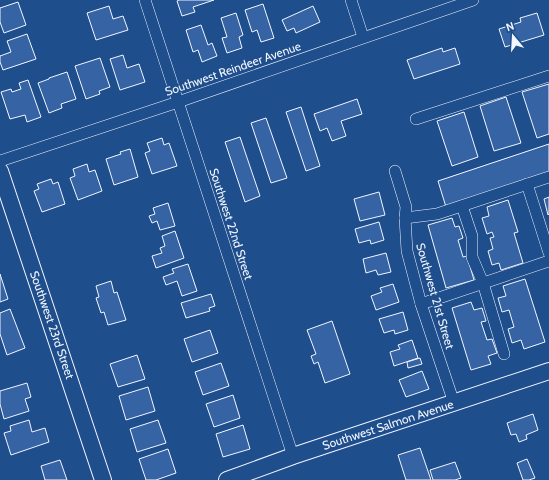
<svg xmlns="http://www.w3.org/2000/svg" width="549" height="480" font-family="Cabin,sans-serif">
	<rect width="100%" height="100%" fill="#1f4e8c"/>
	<g fill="#3563a3" stroke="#f2f6ff">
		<polygon points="179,0 214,0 193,7 195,12 182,16 177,1"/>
		<polygon points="18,2 26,25 4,33 0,22 0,8"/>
		<polygon points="263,4 274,38 261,42 257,30 252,32 245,10"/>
		<polygon points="109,6 113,19 123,16 128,30 96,40 87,13"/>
		<polygon points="313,6 320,22 296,33 294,28 287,31 282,20"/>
		<polygon points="236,13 243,35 239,37 242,48 227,53 222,38 227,37 221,18"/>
		<polygon points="537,13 544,35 505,47 499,29 521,22 520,18"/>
		<polygon points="201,25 208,45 212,43 217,56 202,62 198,50 193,52 186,30"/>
		<polygon points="27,34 36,59 3,70 0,62 0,56 11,52 7,41"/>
		<polygon points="442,48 443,52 455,48 460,64 414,79 407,60"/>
		<polygon points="123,55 127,68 139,64 145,82 120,90 110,59"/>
		<polygon points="100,58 110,87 99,91 100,94 86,99 75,66"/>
		<polygon points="67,72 76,99 61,104 62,108 49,113 38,83 49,79 49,78"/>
		<polygon points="28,80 41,117 27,122 25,115 10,119 1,92 11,89 12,92 21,89 19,83"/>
		<polygon points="549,84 549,134 537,138 522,92"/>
		<polygon points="506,97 521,143 494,151 480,106"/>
		<polygon points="357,99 362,114 341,121 346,136 332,141 327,128 320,131 314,114"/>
		<polygon points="301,107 320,166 306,171 286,112"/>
		<polygon points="464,112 478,157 452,166 437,121"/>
		<polygon points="266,118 287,178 271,183 251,123"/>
		<polygon points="240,137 260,196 245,202 225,142"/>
		<polygon points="162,138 164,145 169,143 177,166 152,174 145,153 150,151 147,143"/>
		<polygon points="549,144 549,173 446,207 438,181"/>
		<polygon points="130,149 138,177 114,185 106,159 121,154 120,152"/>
		<polygon points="87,164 89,172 95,170 102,191 78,200 70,178 75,176 73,169"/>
		<polygon points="51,179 53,184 58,182 65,204 42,212 34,191 39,189 37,184"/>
		<polygon points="379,192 385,215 360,221 354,199"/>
		<polygon points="549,197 549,214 548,215 544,199"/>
		<polygon points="508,200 518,232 514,233 523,263 501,270 499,263 492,265 488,251 493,249 490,238 494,237 492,232 487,234 482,218 489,216 487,207"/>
		<polygon points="168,203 175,226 160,230 157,221 152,223 149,216 155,214 153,208"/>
		<polygon points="452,218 455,227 459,226 463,238 458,240 463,257 467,256 474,280 446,288 428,225"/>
		<polygon points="379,222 384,240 371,244 370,240 359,243 355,229"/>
		<polygon points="175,231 184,258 156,268 152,256 162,253 160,248 165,246 162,236"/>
		<polygon points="386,253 391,272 378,275 376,270 366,273 363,259"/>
		<polygon points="188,264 197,291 182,296 177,281 166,285 163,277 174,273 172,269"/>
		<polygon points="0,274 8,299 0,302"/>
		<polygon points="525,279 545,342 524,349 521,340 512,343 508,329 514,327 509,310 502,312 498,298 506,296 503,286"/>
		<polygon points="111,281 114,293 117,292 126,320 108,325 104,312 101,313 96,298 99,297 96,286"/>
		<polygon points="393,284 399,302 376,310 371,296 382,292 380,288"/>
		<polygon points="211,294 215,306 209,308 210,311 186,318 181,303"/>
		<polygon points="471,302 474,310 482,308 486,321 481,322 487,340 492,339 497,353 488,356 491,364 471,370 452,308"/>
		<polygon points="10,309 25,348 7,355 0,334 0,313"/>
		<polygon points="403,312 408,330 395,334 394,330 384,333 379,319"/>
		<polygon points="332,321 350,374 325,383 318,362 314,364 311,356 316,354 307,330"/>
		<polygon points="210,330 218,353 192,362 184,339"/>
		<polygon points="412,340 418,358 394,366 390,352 400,349 398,345"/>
		<polygon points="137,355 145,379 118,387 110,364"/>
		<polygon points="420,358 422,364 408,368 407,362"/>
		<polygon points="221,363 229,386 203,395 195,372"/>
		<polygon points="422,371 429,389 406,397 399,380"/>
		<polygon points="27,383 31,397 25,399 29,411 4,419 0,404 0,391"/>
		<polygon points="148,387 155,411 126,420 119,396"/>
		<polygon points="233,395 240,418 214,427 206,404"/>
		<polygon points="533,414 538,430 526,435 527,439 519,442 516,434 511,435 507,423"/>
		<polygon points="29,420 32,432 45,428 49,442 11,455 4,433 11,431 10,426"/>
		<polygon points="158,420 166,443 137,452 130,429"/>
		<polygon points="243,425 250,449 223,457 216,434"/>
		<polygon points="420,448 431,480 406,480 398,455"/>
		<polygon points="168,449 176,473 156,480 146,480 139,459"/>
		<polygon points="527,459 535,478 529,480 523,480 517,463"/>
		<polygon points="60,460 67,480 45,480 41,466"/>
		<polygon points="455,462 461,478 455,480 433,480 430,470"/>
	</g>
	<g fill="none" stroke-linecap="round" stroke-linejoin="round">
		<defs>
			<g id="street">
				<polyline points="145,0 293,456"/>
				<polyline points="351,0 363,37"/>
				<polyline points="416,119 549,76"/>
				<polyline points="0,161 178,102 473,0"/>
				<polyline points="395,171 406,207 405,218 407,251 421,304 454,403"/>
				<polyline points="527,184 549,253"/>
				<polyline points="462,206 472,236 472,257 483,283 504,354"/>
				<polyline points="405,218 437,214 549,177"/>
				<polyline points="421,304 549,261"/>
			</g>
			<g id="secondary">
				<polyline points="0,171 103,480"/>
				<polyline points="227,480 293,456 549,371"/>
			</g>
		</defs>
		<use href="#street" stroke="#f2f6ff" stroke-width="12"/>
		<use href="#secondary" stroke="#f2f6ff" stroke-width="18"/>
		<use href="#street" stroke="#1f4e8c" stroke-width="11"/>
		<use href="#secondary" stroke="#1f4e8c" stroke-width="16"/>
	</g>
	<g text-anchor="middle" stroke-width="3" stroke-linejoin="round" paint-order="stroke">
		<g font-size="12" fill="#f2f6ff" stroke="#1f4e8c">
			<text transform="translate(233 69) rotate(-19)" y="4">Southwest Reindeer Avenue</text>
			<text transform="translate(231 224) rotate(72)" y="4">Southwest 22nd Street</text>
			<text transform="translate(435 296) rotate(74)" y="4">Southwest 21st Street</text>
			<text transform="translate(52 325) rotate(71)" y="4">Southwest 23rd Street</text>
			<text transform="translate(388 425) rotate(-18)" y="4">Southwest Salmon Avenue</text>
		</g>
	</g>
	<g transform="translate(513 36) rotate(342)" stroke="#1f4e8c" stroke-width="3" paint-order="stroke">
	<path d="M0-3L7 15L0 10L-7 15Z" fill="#f2f6ff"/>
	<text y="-6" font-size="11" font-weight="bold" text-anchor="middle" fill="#f2f6ff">N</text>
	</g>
</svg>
